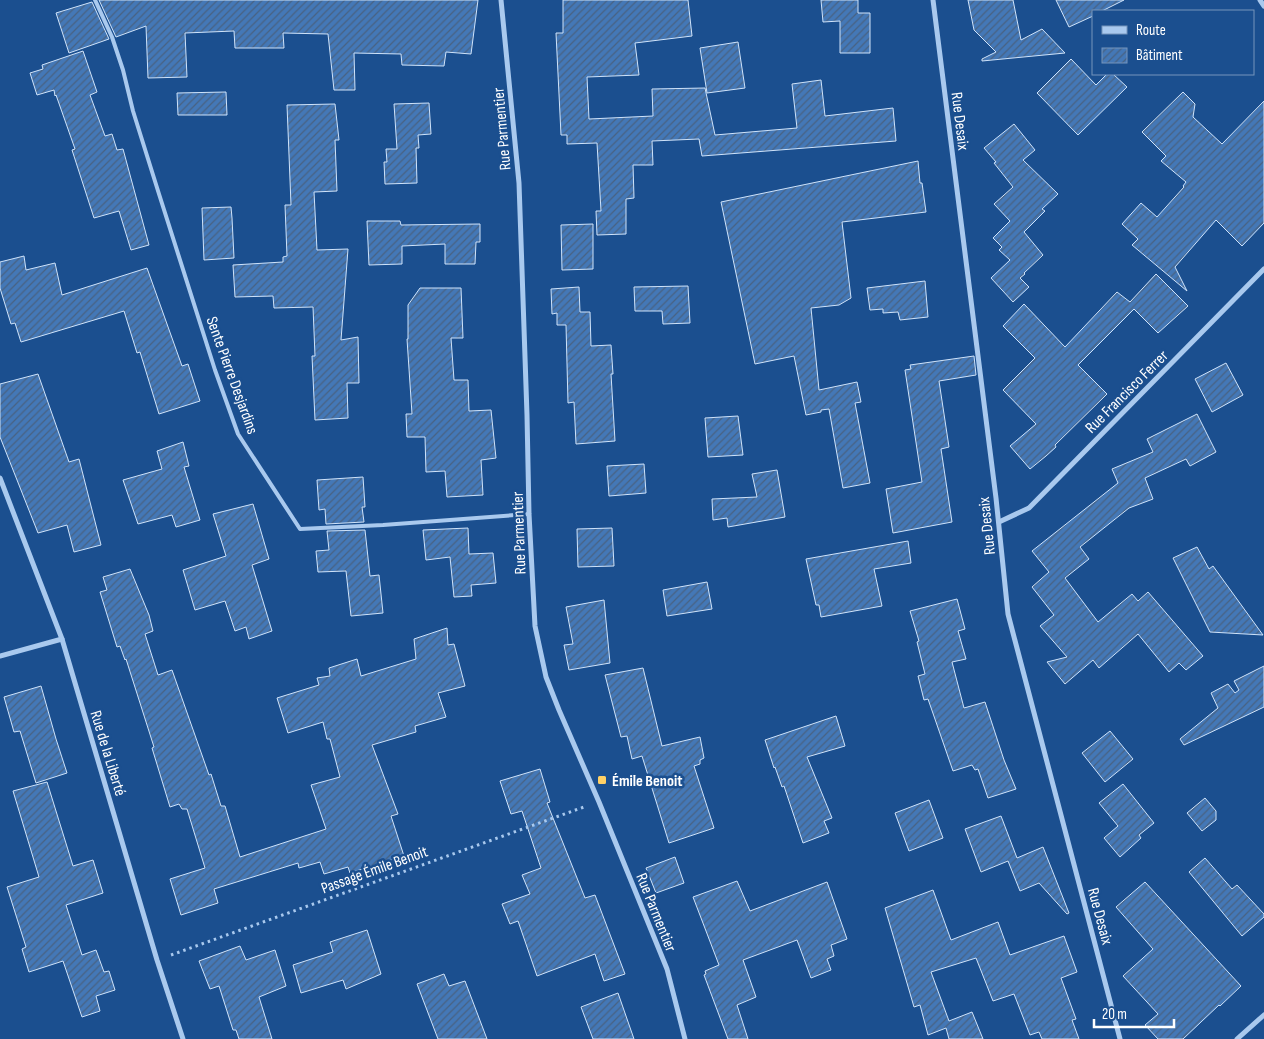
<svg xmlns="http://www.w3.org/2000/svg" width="1264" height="1039" font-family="'Sofia Sans Condensed',sans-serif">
	<defs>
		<pattern id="building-hatch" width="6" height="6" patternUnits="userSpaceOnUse" patternTransform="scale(1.25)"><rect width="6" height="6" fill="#4478b7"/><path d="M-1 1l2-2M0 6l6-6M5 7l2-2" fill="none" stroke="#486282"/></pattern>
	</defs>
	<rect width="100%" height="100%" fill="#1b4f8f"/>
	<g fill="url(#building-hatch)" stroke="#cfe3fa">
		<polygon points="99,0 478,0 471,54 446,52 444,66 402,65 401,54 354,53 355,90 334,90 328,34 283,33 284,48 235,48 234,31 185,33 187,77 148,78 146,26 116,37"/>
		<polygon points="563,0 688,0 692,36 635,43 639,75 587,77 589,119 653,116 652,89 705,88 715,135 797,128 792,84 821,80 825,116 893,108 896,141 702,156 699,139 652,141 653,165 633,165 634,198 626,199 626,234 597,235 596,211 601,211 597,143 567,144 567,135 561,135 556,33 563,33"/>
		<polygon points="821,0 858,0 858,13 870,13 870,53 840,53 840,21 823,22"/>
		<polygon points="968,0 1013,0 1021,40 1042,29 1065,53 982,61 982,59 996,52 974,30"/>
		<polygon points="1056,0 1124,0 1102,11 1093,11 1093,16 1069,27"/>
		<polygon points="92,2 109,39 69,53 56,13"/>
		<polygon points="738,42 745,88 707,93 700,48"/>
		<polygon points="83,51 97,92 90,95 105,136 112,134 117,150 123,149 149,245 131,250 119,211 94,218 72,150 75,149 56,95 55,96 54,90 37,95 30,73 43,69 42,65"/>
		<polygon points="1071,59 1096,85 1107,74 1113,74 1127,87 1078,135 1037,93"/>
		<polygon points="226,92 227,115 178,115 177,93"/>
		<polygon points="1183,92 1195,104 1193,117 1222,144 1264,101 1264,223 1242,246 1216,220 1175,267 1187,291 1132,245 1138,239 1122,224 1141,203 1157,217 1184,187 1183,186 1186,182 1161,161 1166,156 1142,132"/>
		<polygon points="429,103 431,134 418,135 419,148 416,148 417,183 385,184 384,162 387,162 386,149 397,149 394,104"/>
		<polygon points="335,104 339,140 335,140 337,191 314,192 317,250 348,249 341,340 358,337 359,383 347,383 348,418 315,420 312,356 315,356 313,307 274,308 273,296 235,297 233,265 283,262 283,257 287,256 285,205 291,205 287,105"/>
		<polygon points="1014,124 1035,150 1023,160 1058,194 1042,209 1045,211 1024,232 1043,255 1024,273 1025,274 1020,278 1029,287 1013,302 991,278 1010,260 999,250 1002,247 993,238 1010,221 994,204 1013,187 994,163 996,162 984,148"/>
		<polygon points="918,161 920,183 922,183 926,212 842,222 851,298 839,305 811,308 819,390 857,382 861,402 855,403 870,483 843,488 829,409 821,410 821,412 806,415 794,356 755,364 721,202"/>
		<polygon points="231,207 232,218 234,258 204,260 202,208"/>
		<polygon points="367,221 400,221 401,225 480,224 480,242 476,242 475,264 445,264 445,244 402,246 402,264 369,265"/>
		<polygon points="593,224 593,269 562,270 561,225"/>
		<polygon points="24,256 26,270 55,263 62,295 147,268 182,366 188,364 200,401 159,414 140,352 137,353 124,311 21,342 15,323 11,324 0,288 0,262"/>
		<polygon points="1156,274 1188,306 1158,333 1134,309 1078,365 1107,394 1055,445 1056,447 1046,456 1030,469 1010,446 1036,424 1003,390 1035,358 1003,326 1024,304 1065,347 1117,292 1130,302"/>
		<polygon points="925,281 928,317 900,320 898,312 883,313 883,309 870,310 867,288"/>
		<polygon points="688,286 690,323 663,324 662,311 635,311 634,287"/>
		<polygon points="579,287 580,312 590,312 591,346 611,345 613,374 611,374 615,441 576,444 574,402 568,403 566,325 557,325 557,313 552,314 551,289"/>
		<polygon points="420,288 461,288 463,338 451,338 454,380 468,380 469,411 491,410 496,458 481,460 483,495 447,497 445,471 426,472 425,437 407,437 406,414 412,414 407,339 408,339 408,305"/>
		<polygon points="974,356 976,375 939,381 949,447 941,449 952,522 893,533 886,489 922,482 905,370 911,369 910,365"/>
		<polygon points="1226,363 1243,395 1212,412 1195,379"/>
		<polygon points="38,374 69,462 79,459 101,545 74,552 67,525 38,533 0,437 0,384"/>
		<polygon points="1197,414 1216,452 1190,466 1186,459 1145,478 1153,499 1129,508 1080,547 1089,559 1065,578 1098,622 1132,594 1138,601 1148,592 1203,656 1186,670 1179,663 1169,672 1138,634 1099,668 1093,660 1065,684 1047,662 1067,657 1040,626 1054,615 1032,587 1049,572 1032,551 1118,483 1112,469 1153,452 1147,439"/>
		<polygon points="738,416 743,455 708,457 705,418"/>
		<polygon points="183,442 189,466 184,467 200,520 176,527 172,515 138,524 123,480 162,469 157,451"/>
		<polygon points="644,464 646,493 609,496 607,466"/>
		<polygon points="777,470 785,517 728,527 727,518 713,520 712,499 757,497 752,474"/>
		<polygon points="363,477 365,507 362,507 364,522 326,524 325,509 319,510 317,480"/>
		<polygon points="253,504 269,559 252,565 272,631 249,639 246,627 235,631 225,601 195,610 183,570 226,556 213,514"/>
		<polygon points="468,528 469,554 493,553 496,583 471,585 472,596 454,597 450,557 426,560 423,530"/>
		<polygon points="612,528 614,566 578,567 577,529"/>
		<polygon points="365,530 370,576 379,575 383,613 351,616 346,571 318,572 316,551 329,550 327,531"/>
		<polygon points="908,541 911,563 874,569 882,606 821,617 819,605 816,605 806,559"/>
		<polygon points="1197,547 1209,569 1213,566 1263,635 1210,632 1173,558"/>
		<polygon points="130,569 149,615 153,631 145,634 158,675 172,670 209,775 211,774 221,806 225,806 240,857 326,829 311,785 340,777 330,739 327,739 323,722 288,733 277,698 319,685 317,678 330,676 329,668 357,659 361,676 416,659 414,639 447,628 448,645 454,644 465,686 438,693 446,717 415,726 416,732 372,745 398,814 391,816 404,856 350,873 348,867 324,874 320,862 299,868 298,863 214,889 218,903 181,915 170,879 205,868 187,809 182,809 179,804 170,807 152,748 154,747 126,659 125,660 120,646 117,647 100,592 107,590 103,577"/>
		<polygon points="707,582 712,609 667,616 663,590"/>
		<polygon points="957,599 965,629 958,631 966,659 952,662 964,708 985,702 1004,760 1016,789 988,798 978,769 975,770 972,765 953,771 928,699 924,700 918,676 925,674 917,642 919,641 910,611"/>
		<polygon points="604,600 610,663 569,670 564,645 573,644 566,607"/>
		<polygon points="1264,666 1264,707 1184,745 1180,739 1218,708 1211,693 1228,684 1235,693 1239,690 1234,681"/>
		<polygon points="643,668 662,746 700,737 704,758 700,760 700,764 694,766 714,828 669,843 642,756 632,759 627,736 621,737 605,675"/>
		<polygon points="41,686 56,739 67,773 36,783 20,731 14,732 4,697"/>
		<polygon points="836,716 845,746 807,757 832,818 824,821 829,833 803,843 784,786 782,787 775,767 774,768 765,740"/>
		<polygon points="1110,731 1133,759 1105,782 1082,753"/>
		<polygon points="540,769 550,802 547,803 585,898 595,895 625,974 604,981 595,954 537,976 518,921 510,924 502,904 530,894 522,875 541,868 522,811 511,814 500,781"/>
		<polygon points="47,782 73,866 93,860 103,893 66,905 82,955 96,950 104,972 109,971 115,990 96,996 100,1011 82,1017 63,961 29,972 22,949 26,947 7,887 39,877 13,791"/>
		<polygon points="1123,784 1154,823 1139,835 1141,838 1120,857 1104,838 1118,826 1099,803"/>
		<polygon points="1205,798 1216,811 1216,820 1202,831 1187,813"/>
		<polygon points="929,800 943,838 909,851 895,813"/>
		<polygon points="1001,816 1017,858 1043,847 1069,913 1067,914 1039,883 1020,891 1008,861 981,872 965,829"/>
		<polygon points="675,857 684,883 656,893 646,868"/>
		<polygon points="1205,858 1232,889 1237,885 1264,914 1264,917 1242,936 1189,872"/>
		<polygon points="737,881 750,911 827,882 847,939 831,945 834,956 827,959 831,970 811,978 797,940 743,960 756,997 737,1005 748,1039 728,1039 704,975 706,974 705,971 719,965 693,897"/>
		<polygon points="1145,882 1241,986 1220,1006 1219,1005 1183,1039 1158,1039 1145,1025 1158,1014 1123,976 1153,949 1116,907"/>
		<polygon points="933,890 951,940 998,922 1010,955 1064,936 1077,972 1061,978 1076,1019 1072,1020 1079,1039 1042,1039 1039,1032 1030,1035 1014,994 993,1001 976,958 931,972 949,1021 972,1012 983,1039 949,1039 946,1028 928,1035 920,1005 914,1007 885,908"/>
		<polygon points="367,930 381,974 346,989 343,980 301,993 293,965 333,952 330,942"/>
		<polygon points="240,946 246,960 275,950 286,986 259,997 272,1039 239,1039 236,1030 233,1030 219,986 210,989 199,961"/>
		<polygon points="444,974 449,986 465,981 487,1039 438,1039 417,984"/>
		<polygon points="618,993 634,1039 593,1039 581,1007"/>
	</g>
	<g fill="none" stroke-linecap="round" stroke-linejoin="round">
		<polyline stroke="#a9c9ee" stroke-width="3" stroke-dasharray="2.5 4" stroke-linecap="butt" points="171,955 584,807"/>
		<polyline stroke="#a9c9ee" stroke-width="4" points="95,0 112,37 123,70 133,111 159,194 215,370 238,434 300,529 383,525 529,514"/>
		<g stroke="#a9c9ee" stroke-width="5">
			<polyline points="501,0 519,183 527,415 529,514 535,626 546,677 559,710 599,802 667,969 685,1039"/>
			<polyline points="933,0 996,498 1008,614 1120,1039"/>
			<polyline points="1260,0 1264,6"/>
			<polyline points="0,478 62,639 157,960 183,1039"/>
			<polyline points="999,522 1029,508 1264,269"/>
			<polyline points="0,656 62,639"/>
			<polyline points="1237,1039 1264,1015"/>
		</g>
	</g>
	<rect fill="#ffd166" stroke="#1b4f8f" stroke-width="2" x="597" y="775" width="10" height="10" rx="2.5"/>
	<g text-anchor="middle" stroke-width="5" stroke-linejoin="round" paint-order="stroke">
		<g font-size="16" fill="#fff" stroke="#1b4f8f">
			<text transform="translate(961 121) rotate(83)" y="6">Rue Desaix</text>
			<text transform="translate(501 129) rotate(-95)" y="6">Rue Parmentier</text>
			<text transform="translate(233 375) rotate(70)" y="6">Sente Pierre Desjardins</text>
			<text transform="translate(1126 391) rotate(-45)" y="6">Rue Francisco Ferrer</text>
			<text transform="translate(986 526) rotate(-96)" y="6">Rue Desaix</text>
			<text transform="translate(518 533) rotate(-92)" y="6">Rue Parmentier</text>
			<text transform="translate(109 753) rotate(73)" y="6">Rue de la Liberté</text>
			<text transform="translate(374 869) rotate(-20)" y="6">Passage Émile Benoit</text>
			<text transform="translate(657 912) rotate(68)" y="6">Rue Parmentier</text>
			<text transform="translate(1101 916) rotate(75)" y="6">Rue Desaix</text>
		</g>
		<g font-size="16" font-weight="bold" fill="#fff" stroke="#1b4f8f" text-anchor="start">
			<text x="612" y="786">Émile Benoit</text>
		</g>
	</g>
	<rect x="1092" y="10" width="162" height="65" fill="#1b4f8f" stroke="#7695bc"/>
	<rect x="1102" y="26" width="25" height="8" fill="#a9c9ee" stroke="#7695bc"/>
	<text x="1136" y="35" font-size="15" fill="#ffffff">Route</text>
	<rect x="1102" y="48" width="25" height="15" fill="url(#building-hatch)" stroke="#7695bc"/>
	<text x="1136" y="60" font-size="15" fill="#ffffff">Bâtiment</text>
	<path d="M1094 1019v8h80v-8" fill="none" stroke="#ffffff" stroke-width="2.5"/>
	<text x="1102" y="1019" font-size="15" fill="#ffffff" stroke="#1b4f8f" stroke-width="4" paint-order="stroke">20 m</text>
</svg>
